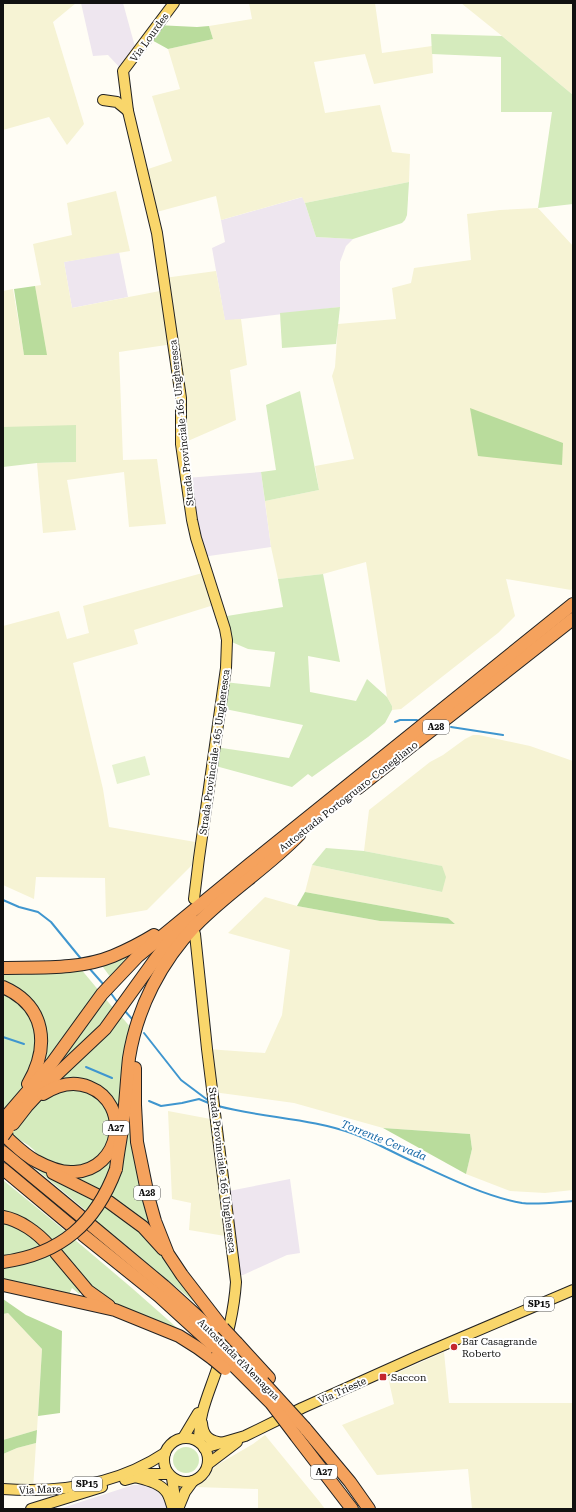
<svg xmlns="http://www.w3.org/2000/svg" width="576" height="1512" font-family="'Roboto Serif',serif">
	<rect width="100%" height="100%" fill="#fffdf5"/>
	<g fill="#eee6ef">
		<polygon points="81,3 123,3 137,54 123,71 108,55 93,56"/>
		<polygon points="303,197 316,237 353,239 346,246 340,262 340,307 225,321 212,248 225,242 221,220"/>
		<polygon points="119,252 128,297 72,308 64,262"/>
		<polygon points="261,472 271,547 202,557 186,478"/>
		<polygon points="290,1179 300,1253 287,1255 243,1275 240,1275 238,1272 229,1191"/>
		<polygon points="133,1485 142,1485 155,1490 161,1495 168,1509 59,1509"/>
	</g>
	<g fill="#f6f3d4">
		<polygon points="3,3 76,3 53,22 84,124 67,145 49,117 3,130"/>
		<polygon points="249,3 375,3 382,53 432,46 433,73 374,84 365,54 314,62 325,113 380,105 392,152 410,154 409,182 305,203 302,197 221,220 216,196 153,213 142,171 172,161 152,96 180,89 168,49 213,39 209,26 252,19"/>
		<polygon points="461,3 573,3 573,95 502,36"/>
		<polygon points="116,191 130,251 64,262 72,308 165,290 164,278 216,271 225,320 241,319 247,365 230,370 236,420 181,444 173,344 119,352 123,460 157,459 166,524 129,527 124,472 67,480 76,530 43,533 37,463 76,462 20,427 3,427 3,291 13,289 24,354 35,286 41,285 33,244 72,235 67,203"/>
		<polygon points="538,208 573,246 573,588 571,590 506,579 515,616 498,633 401,709 392,710 392,706 387,697 366,562 323,574 278,579 271,547 265,501 319,490 315,466 354,459 332,376 335,367 338,324 396,319 392,288 411,283 414,268 471,260 467,214 500,210"/>
		<polygon points="206,572 217,604 134,630 138,644 73,663 103,789 109,827 201,843 199,858 147,910 106,917 105,878 36,877 34,899 3,885 3,626 59,611 67,639 89,633 83,606"/>
		<polygon points="473,735 479,735 530,746 573,761 573,1190 545,1193 510,1191 466,1174 472,1149 470,1134 383,1128 294,1103 213,1092 207,1049 265,1053 282,1015 290,950 228,933 265,897 297,906 380,921 455,924 448,918 305,892 312,865 442,892 441,866 364,851 369,810 430,762 443,755 465,739"/>
		<polygon points="168,1111 216,1120 231,1237 189,1230 191,1203 172,1199"/>
		<polygon points="8,1313 42,1349 37,1430 3,1440 3,1314"/>
		<polygon points="444,1352 449,1403 573,1403 573,1509 472,1509 468,1469 377,1475 342,1425 394,1404 388,1377"/>
		<polygon points="265,1435 319,1501 325,1509 258,1509 258,1489 195,1487 208,1478 212,1470 217,1465 253,1444"/>
		<polygon points="36,1443 33,1490 3,1489 3,1454 17,1448"/>
	</g>
	<g fill="#d5ebbd">
		<polygon points="431,34 502,36 573,95 573,204 538,208 552,112 501,112 501,57 432,54"/>
		<polygon points="409,182 407,215 405,220 402,223 353,239 316,237 305,203"/>
		<polygon points="340,307 336,344 282,348 280,313"/>
		<polygon points="300,391 319,490 265,501 261,472 276,470 266,405"/>
		<polygon points="76,425 76,462 37,463 3,467 3,427"/>
		<polygon points="323,574 340,662 308,656 310,692 356,701 367,679 387,697 392,706 392,710 385,723 368,737 312,777 308,774 292,787 212,765 215,747 289,758 303,725 220,708 224,682 270,687 275,652 248,649 227,640 221,617 283,607 278,579"/>
		<polygon points="326,848 364,851 442,866 446,877 442,892 312,865"/>
		<polygon points="138,947 111,978 100,963"/>
		<polygon points="80,968 100,992 43,1068 42,1028 3,985 3,971"/>
		<polygon points="3,993 11,996 31,1013 38,1045 25,1083 3,1113"/>
		<polygon points="104,997 114,1009 95,1032 36,1085"/>
		<polygon points="120,1015 132,1029 120,1135 104,1194 65,1176 109,1156 110,1100 54,1081"/>
		<path d="M130 1075 158 1235 109 1197C115 1184 121 1170 124 1156 129 1130 129 1102 130 1075Z"/>
		<polygon points="70,1086 94,1093 111,1115 109,1146 91,1164 65,1168 38,1156 34,1150 28,1145 10,1134 40,1100"/>
		<polygon points="36,1168 43,1171 100,1200 90,1214 36,1169"/>
		<polygon points="3,1180 69,1234 53,1244 3,1214"/>
		<polygon points="107,1203 130,1220 168,1261 199,1306 95,1220"/>
		<polygon points="3,1221 13,1224 48,1247 3,1260"/>
		<polygon points="74,1239 133,1289 193,1342 119,1307 97,1294 58,1250"/>
		<polygon points="53,1253 82,1291 79,1294 72,1288 68,1297 3,1281 3,1267"/>
		<circle cx="186" cy="1460" r="13"/>
	</g>
	<g fill="#b9dc9c">
		<polygon points="156,25 197,27 209,26 213,39 168,49 148,38"/>
		<polygon points="35,286 47,355 24,355 14,289"/>
		<polygon points="470,408 563,443 562,465 478,456"/>
		<polygon points="305,892 448,918 455,924 380,921 297,906"/>
		<polygon points="383,1128 470,1134 472,1149 466,1174"/>
		<polygon points="3,1299 26,1315 62,1331 60,1413 38,1416 42,1349 8,1313 3,1314"/>
		<polygon points="37,1430 36,1443 17,1448 3,1454 3,1440"/>
	</g>
	<polygon fill="#e6f2cf" points="145,756 150,775 117,784 112,765"/>
	<g fill="none" stroke-linecap="round" stroke-linejoin="round">
		<g stroke="#3f96cf" stroke-width="2">
			<polyline points="395,722 400,720 417,720"/>
			<polyline points="451,727 503,735"/>
			<polyline points="3,900 19,907 38,912 51,922 82,960"/>
			<polyline points="89,968 104,985"/>
			<polyline points="110,992 118,1003"/>
			<polyline points="124,1010 133,1020"/>
			<polyline points="144,1033 181,1080 209,1101"/>
			<polyline points="3,1037 24,1044"/>
			<polyline points="86,1067 112,1078"/>
			<polyline points="149,1101 161,1106 182,1103 199,1099 211,1104"/>
			<path d="M218 1106C263 1118 310 1118 354 1134 375 1142 394 1153 414 1162 446 1177 487 1197 522 1203 537 1205 558 1202 573 1201"/>
		</g>
		<defs>
			<g id="major">
				<polyline points="174,3 123,71 128,111 157,233 181,398 181,444 192,520 196,538 225,629 227,640 226,668 199,858 194,899"/>
				<polyline points="103,100 117,102 128,111"/>
				<path d="M195 934 207 1049 236 1282C234 1312 227 1340 217 1369 208 1396 199 1412 199 1442"/>
				<path d="M202 1423C203 1437 210 1441 223 1443"/>
				<circle cx="186" cy="1460" r="22"/>
				<polyline points="183,1438 198,1413"/>
				<polyline points="204,1448 245,1436 302,1408 418,1356 573,1290"/>
				<polyline points="208,1464 237,1442"/>
				<path d="M135 1477C146 1480 161 1483 167 1493 170 1498 171 1504 173 1509"/>
				<polyline points="172,1478 174,1491 174,1505"/>
				<polyline points="125,1480 147,1474 168,1474"/>
				<path d="M3 1489C59 1493 117 1485 165 1453"/>
				<polyline points="31,1509 102,1487"/>
				<polyline points="178,1509 185,1492 193,1481"/>
			</g>
			<g id="highway">
				<polyline points="358,788 573,619"/>
				<path d="M3 968C39 967 79 970 113 956 127 950 141 943 154 935"/>
				<path d="M3 987C46 1006 50 1046 28 1084"/>
				<polyline points="135,1068 135,1105 137,1142 148,1196 155,1221 168,1254 182,1275 223,1328"/>
				<polyline points="3,1120 52,1063 102,994 138,956 250,864 573,604"/>
				<polyline points="13,1124 27,1106 53,1078 105,1029 154,961 167,944 192,920"/>
				<path d="M7 1138C16 1146 26 1156 36 1161 47 1167 62 1173 74 1172 121 1170 132 1104 89 1087 72 1080 57 1085 43 1094"/>
				<polyline points="3,1152 84,1219"/>
				<polyline points="3,1169 75,1229"/>
				<path d="M116 1169C118 1151 122 1133 124 1115 126 1096 127 1077 129 1058 137 1008 161 961 196 925 228 892 267 868 299 835"/>
				<polyline points="53,1173 101,1197"/>
				<polyline points="109,1202 143,1227 163,1249"/>
				<path d="M3 1217C20 1220 38 1233 49 1246"/>
				<polyline points="92,1226 164,1286 219,1336"/>
				<polyline points="83,1235 159,1296 216,1348"/>
				<polyline points="56,1253 88,1291 109,1306"/>
				<polyline points="3,1285 115,1310 179,1336 198,1348 213,1359"/>
				<polyline points="237,1343 269,1378"/>
				<polyline points="229,1361 256,1388"/>
				<polyline points="305,1428 350,1482 369,1509"/>
				<polyline points="296,1436 352,1509"/>
			</g>
		</defs>
		<use href="#major" stroke="#222" stroke-width="12"/>
		<use href="#highway" stroke="#222" stroke-width="14"/>
		<use href="#major" stroke="#f9d66b" stroke-width="10"/>
		<use href="#highway" stroke="#f5a25d" stroke-width="12"/>
		<defs>
			<g id="highway-bridge">
				<polyline points="3,1136 8,1129"/>
				<path d="M3 1262C61 1254 96 1223 116 1169"/>
				<polyline points="223,1328 237,1343"/>
				<polyline points="216,1348 229,1361"/>
				<polyline points="213,1359 225,1369"/>
				<polyline points="263,1382 305,1428"/>
				<polyline points="256,1388 271,1403 296,1436"/>
			</g>
		</defs>
		<use href="#highway-bridge" stroke="#222" stroke-width="14" stroke-linecap="butt"/>
		<use href="#highway-bridge" stroke="#f5a25d" stroke-width="12"/>
	</g>
	<g fill="#c4262e" stroke="#fff" stroke-width="1.5">
		<circle cx="454" cy="1347" r="4"/>
		<rect x="379" y="1373" width="8" height="8" rx="2"/>
	</g>
	<g text-anchor="middle" stroke-width="4" stroke-linejoin="round" paint-order="stroke">
		<g fill="#fff" stroke="#585858" stroke-width="1">
			<rect x="423" y="720" width="26" height="14" rx="3"/>
			<rect x="103" y="1121" width="26" height="14" rx="3"/>
			<rect x="134" y="1186" width="26" height="14" rx="3"/>
			<rect x="524" y="1297" width="30" height="14" rx="3"/>
			<rect x="311" y="1465" width="26" height="14" rx="3"/>
			<rect x="72" y="1477" width="30" height="14" rx="3"/>
		</g>
		<g font-size="9" font-weight="bold" fill="#111">
			<text x="436" y="730">A28</text>
			<text x="116" y="1131">A27</text>
			<text x="147" y="1196">A28</text>
			<text x="539" y="1307">SP15</text>
			<text x="324" y="1475">A27</text>
			<text x="87" y="1487">SP15</text>
		</g>
		<g font-size="10" fill="#111" stroke="#fff">
			<text transform="translate(149 37) rotate(-54)" y="4">Via Lourdes</text>
			<text transform="translate(181 423) rotate(-96)" y="4">Strada Provinciale 165 Ungheresca</text>
			<text transform="translate(214 752) rotate(-82)" y="4">Strada Provinciale 165 Ungheresca</text>
			<text transform="translate(348 796) rotate(-38)" y="4">Autostrada Portogruaro-Conegliano</text>
			<text transform="translate(223 1170) rotate(83)" y="4">Strada Provinciale 165 Ungheresca</text>
			<text transform="translate(239 1359) rotate(45)" y="4">Autostrada d'Alemagna</text>
			<text transform="translate(342 1390) rotate(-24)" y="4">Via Trieste</text>
			<text transform="translate(40 1489) rotate(-2)" y="4">Via Mare</text>
		</g>
		<g font-size="10" fill="#111" stroke="#fff" text-anchor="start">
			<text x="462" y="1345">Bar Casagrande<tspan x="462" dy="12">Roberto</tspan></text>
			<text x="391" y="1381">Saccon</text>
		</g>
		<g font-size="11" font-style="italic" fill="#1768a6" stroke="#fff">
			<text transform="translate(384 1140) rotate(22)" y="4">Torrente Cervada</text>
		</g>
	</g>
	<rect width="576" height="1512" fill="none" stroke="#111111" stroke-width="8"/>
</svg>
